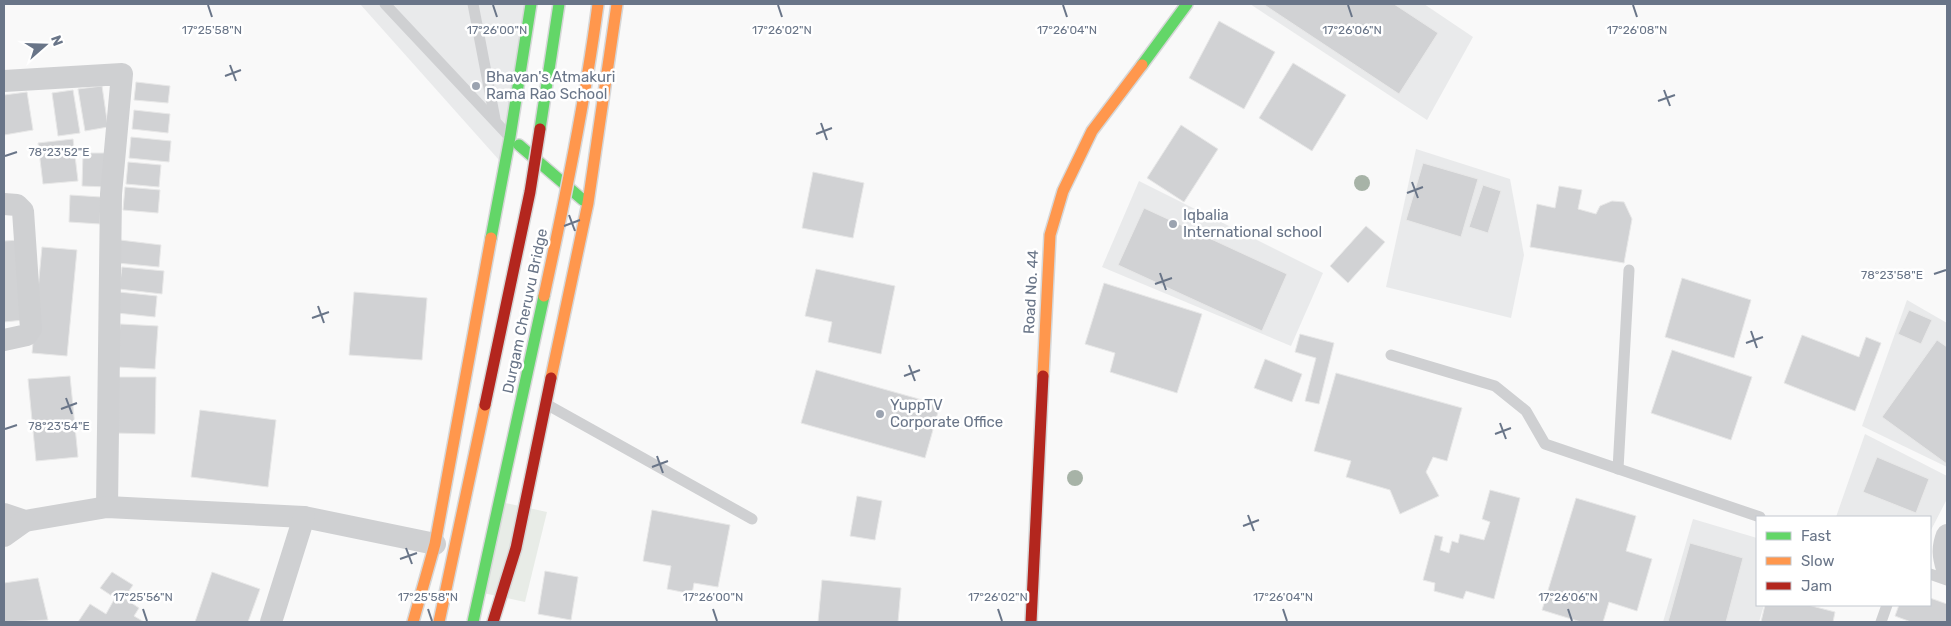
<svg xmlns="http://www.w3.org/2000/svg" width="1951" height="626" font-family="Rubik,sans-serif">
	<rect width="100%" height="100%" fill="#f9f9f9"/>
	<g fill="#e9eaeb">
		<polygon points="360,4 529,4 507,169"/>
		<polygon points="1250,4 1424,4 1473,37 1427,120"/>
		<polygon points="1416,149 1510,179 1524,255 1511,318 1386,287"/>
		<polygon points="1139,181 1323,273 1291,346 1102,267"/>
		<polygon points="1907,300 1947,323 1947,467 1862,426"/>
		<polygon points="1865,434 1947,476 1947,499 1930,532 1930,517 1836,517"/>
		<polygon points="1693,519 1757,538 1757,605 1764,605 1759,622 1663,622"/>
	</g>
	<polygon fill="#e8ece7" points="501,502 547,512 525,602 483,593"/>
	<g fill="#d1d2d4" stroke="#e8e8e8">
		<polygon points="1263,4 1394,4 1438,33 1399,94"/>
		<polygon points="1219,21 1275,52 1244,109 1189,78"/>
		<polygon points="1293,63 1346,95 1312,151 1259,118"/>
		<polygon points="136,82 170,86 168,103 134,100"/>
		<polygon points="102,86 108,127 85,131 78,89"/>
		<polygon points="73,90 80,133 58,136 52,93"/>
		<polygon points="27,92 33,130 4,135 4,95"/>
		<polygon points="134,110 170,114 168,133 132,129"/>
		<polygon points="1181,125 1218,149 1184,202 1147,178"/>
		<polygon points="131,137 171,141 169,162 129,158"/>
		<polygon points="73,139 78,181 43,184 38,143"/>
		<polygon points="83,153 109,153 108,187 82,186"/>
		<polygon points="128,162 161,165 159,187 126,184"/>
		<polygon points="1423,163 1478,179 1461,237 1406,220"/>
		<polygon points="813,172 864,183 853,238 802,228"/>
		<polygon points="1483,185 1501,191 1488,233 1469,227"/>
		<polygon points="1559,186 1582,190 1578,209 1596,214 1600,206 1612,201 1624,202 1632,219 1624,263 1530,247 1537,204 1555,208"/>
		<polygon points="125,187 160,190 158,213 123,210"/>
		<polygon points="70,195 101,197 100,224 69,222"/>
		<polygon points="1144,208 1287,274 1262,331 1118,265"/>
		<polygon points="1366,226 1385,242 1348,283 1330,266"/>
		<polygon points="20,240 24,320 4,322 4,241"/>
		<polygon points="120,240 161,245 159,267 117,263"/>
		<polygon points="42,247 77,250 67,356 32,353"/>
		<polygon points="122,267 164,271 162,294 119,289"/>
		<polygon points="816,269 895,286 881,354 828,342 832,322 805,316"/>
		<polygon points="1682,278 1751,300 1734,358 1665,337"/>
		<polygon points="1104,283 1202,314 1177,393 1110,372 1115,353 1085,344"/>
		<polygon points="119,292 157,296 155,317 117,313"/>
		<polygon points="354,292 427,298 422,360 349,355"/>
		<polygon points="1909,310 1932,320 1921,344 1898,334"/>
		<polygon points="120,324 158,326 155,369 117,367"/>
		<polygon points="1300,334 1334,343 1319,404 1305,401 1316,358 1295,352"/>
		<polygon points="1802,335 1859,357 1866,337 1881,343 1855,411 1784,383"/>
		<polygon points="1937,340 1947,347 1947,464 1882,417"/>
		<polygon points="1672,350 1752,377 1731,440 1651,413"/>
		<polygon points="1265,359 1302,374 1292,402 1254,388"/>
		<polygon points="816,370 940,405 925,458 801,423"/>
		<polygon points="1336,373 1462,408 1447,461 1433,457 1426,472 1439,496 1400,514 1390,490 1346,477 1351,461 1314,451"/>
		<polygon points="70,376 78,457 36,461 28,379"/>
		<polygon points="115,377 156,377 155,434 114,433"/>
		<polygon points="200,410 276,420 268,487 191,477"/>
		<polygon points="1877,457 1929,479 1916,513 1863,492"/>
		<polygon points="1490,490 1520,498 1494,599 1466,591 1463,599 1434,591 1435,583 1423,580 1435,535 1443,537 1440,550 1449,553 1452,541 1458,543 1460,534 1484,540 1490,522 1482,519"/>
		<polygon points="857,496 882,501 875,540 850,536"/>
		<polygon points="1576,498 1636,516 1626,551 1652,559 1637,611 1609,602 1603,622 1581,622 1542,610"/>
		<polygon points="652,510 730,525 718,587 694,583 692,594 667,589 671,566 643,561"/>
		<polygon points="1690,543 1743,558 1726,622 1668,622"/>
		<polygon points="545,571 578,577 571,620 538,614"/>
		<polygon points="112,572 133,585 124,598 139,608 134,616 144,622 78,622 90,604 106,614 115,598 100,588"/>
		<polygon points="212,572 260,589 248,622 195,622"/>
		<polygon points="38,578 48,620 4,622 4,583"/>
		<polygon points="822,580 901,588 898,622 818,622"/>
		<polygon points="1930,598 1947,604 1947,622 1911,622 1895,616 1899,605 1930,605"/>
		<polygon points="1765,605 1808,605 1835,612 1833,622 1761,622"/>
	</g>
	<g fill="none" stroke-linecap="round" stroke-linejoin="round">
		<defs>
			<g id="fast">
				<polyline points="1142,65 1187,4"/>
				<polyline points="519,145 583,200"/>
				<polyline points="491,238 510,137 531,4"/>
			</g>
			<g id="slow">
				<polyline points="1043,376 1050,235 1063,191 1092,131 1142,65"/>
				<polyline points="551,378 588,203 617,4"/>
				<polyline points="413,622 435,544 491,238"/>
			</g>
			<g id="jam">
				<polyline points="493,622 516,548 551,378"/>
				<polyline points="1031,622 1043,376"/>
			</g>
		</defs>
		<use href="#fast" stroke="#d6d7d8" stroke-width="14"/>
		<use href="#slow" stroke="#d6d7d8" stroke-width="14"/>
		<use href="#jam" stroke="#d6d7d8" stroke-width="14"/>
		<g stroke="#cfd0d2" stroke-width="11">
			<polyline points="385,4 507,134"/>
			<polyline points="473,4 495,119"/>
			<polyline points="1391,355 1495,386 1526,411 1545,444 1760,517"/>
			<polyline points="546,404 752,519"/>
			<polyline points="1618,469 1629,270"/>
			<polyline points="1930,574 1947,580"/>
			<polyline points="1881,622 1887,605"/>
		</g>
		<g stroke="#cfd0d2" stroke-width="22">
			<polyline points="4,81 122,74 111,194 107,507"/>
			<polyline points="4,204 17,205 23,211 31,329 27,335 4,340"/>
			<polyline points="4,514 25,521 107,507 304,517 435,544"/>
			<path d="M1947 535C1942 548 1943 556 1947 569"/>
			<polyline points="4,536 25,521"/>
			<polyline points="271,622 304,517"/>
		</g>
		<use href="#fast" stroke="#63d668" stroke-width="11"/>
		<use href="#slow" stroke="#ff974d" stroke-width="11"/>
		<use href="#jam" stroke="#b3261e" stroke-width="11"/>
		<defs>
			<g id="fast-bridge">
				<polyline points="540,129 559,4"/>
				<polyline points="473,622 544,296"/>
			</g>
			<g id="slow-bridge">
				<path d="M544 296C565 199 585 102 598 4"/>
				<polyline points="439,622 485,405"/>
			</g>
			<polyline id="jam-bridge" points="485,405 530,192 540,129"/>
		</defs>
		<use href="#fast-bridge" stroke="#d6d7d8" stroke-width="14" stroke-linecap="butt"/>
		<use href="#slow-bridge" stroke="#d6d7d8" stroke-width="14" stroke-linecap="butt"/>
		<use href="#jam-bridge" stroke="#d6d7d8" stroke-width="14" stroke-linecap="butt"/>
		<use href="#fast-bridge" stroke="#63d668" stroke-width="11"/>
		<use href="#slow-bridge" stroke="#ff974d" stroke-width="11"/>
		<use href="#jam-bridge" stroke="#b3261e" stroke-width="11"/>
	</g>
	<g fill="#a7b3a7">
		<circle cx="1362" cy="183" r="8"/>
		<circle cx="1075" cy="478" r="8"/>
	</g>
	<path fill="none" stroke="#697588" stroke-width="2" d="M208 5 212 17M493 5 497 17M778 5 782 17M1063 5 1067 17M1348 5 1352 17M1633 5 1637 17M230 65 236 81M225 76 241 70M1664 90 1670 106M1658 101 1675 95M821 123 827 140M816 134 832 128M5 156 17 152M1412 182 1418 198M1407 193 1423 187M569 215 575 231M564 226 580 220M1160 273 1166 290M1934 274 1946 270M1155 284 1172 278M318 306 324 323M312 318 329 312M1751 331 1757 348M1746 343 1763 337M909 365 915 381M904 376 920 370M66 398 72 414M61 409 77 403M1500 423 1506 439M5 429 17 425M1495 434 1511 428M657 456 663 473M652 467 668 461M1248 515 1254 531M1243 526 1259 520M406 548 412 564M400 559 417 553M143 609 147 621M428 609 432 621M713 609 717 621M998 609 1002 621M1283 609 1287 621M1568 609 1572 621"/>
	<g fill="#9ba3b0" stroke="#fff" stroke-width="2">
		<circle cx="476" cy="86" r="5"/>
		<circle cx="1173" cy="224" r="5"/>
		<circle cx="880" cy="414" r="5"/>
	</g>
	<g text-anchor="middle" stroke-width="5" stroke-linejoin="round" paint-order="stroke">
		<g font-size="15" fill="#697588" stroke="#fff" text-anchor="start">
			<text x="486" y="82">Bhavan's Atmakuri<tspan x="486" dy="17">Rama Rao School</tspan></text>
			<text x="1183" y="220">Iqbalia<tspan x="1183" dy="17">International school</tspan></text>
			<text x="890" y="410">YuppTV<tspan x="890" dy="17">Corporate Office</tspan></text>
		</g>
		<g font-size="15" fill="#697588" stroke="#fff">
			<text transform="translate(1031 292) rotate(-87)" y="5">Road No. 44</text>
			<text transform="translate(525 311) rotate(-78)" y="5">Durgam Cheruvu Bridge</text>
		</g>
	</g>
	<g font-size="12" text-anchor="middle" fill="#697588" stroke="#fff" stroke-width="5" stroke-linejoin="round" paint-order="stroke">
		<text x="782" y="34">17°26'02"N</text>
		<text x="1067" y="34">17°26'04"N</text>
		<text x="212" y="34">17°25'58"N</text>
		<text x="497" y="34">17°26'00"N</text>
		<text x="1352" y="34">17°26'06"N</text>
		<text x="1637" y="34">17°26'08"N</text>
		<text x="59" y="156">78°23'52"E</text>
		<text x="1892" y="279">78°23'58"E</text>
		<text x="59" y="430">78°23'54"E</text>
		<text x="143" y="601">17°25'56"N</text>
		<text x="428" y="601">17°25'58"N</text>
		<text x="713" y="601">17°26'00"N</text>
		<text x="998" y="601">17°26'02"N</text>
		<text x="1283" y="601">17°26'04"N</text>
		<text x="1568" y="601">17°26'06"N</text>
	</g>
	<rect width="1951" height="626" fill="none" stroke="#697588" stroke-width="10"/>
	<rect x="1756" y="516" width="175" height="90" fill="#ffffff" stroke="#c3c8cf"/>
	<rect x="1766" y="532" width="25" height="8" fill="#63d668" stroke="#c3c8cf"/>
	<text x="1801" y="541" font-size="15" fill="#697588">Fast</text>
	<rect x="1766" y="557" width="25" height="8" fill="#ff974d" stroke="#c3c8cf"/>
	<text x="1801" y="566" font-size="15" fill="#697588">Slow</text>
	<rect x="1766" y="582" width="25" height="8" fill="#b3261e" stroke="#c3c8cf"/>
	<text x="1801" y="591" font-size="15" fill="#697588">Jam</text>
	<g transform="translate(45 45) rotate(70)" stroke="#ffffff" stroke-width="4" paint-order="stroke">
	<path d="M0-4L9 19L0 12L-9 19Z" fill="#697588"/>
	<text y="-8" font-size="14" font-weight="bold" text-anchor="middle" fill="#697588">N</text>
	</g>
</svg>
